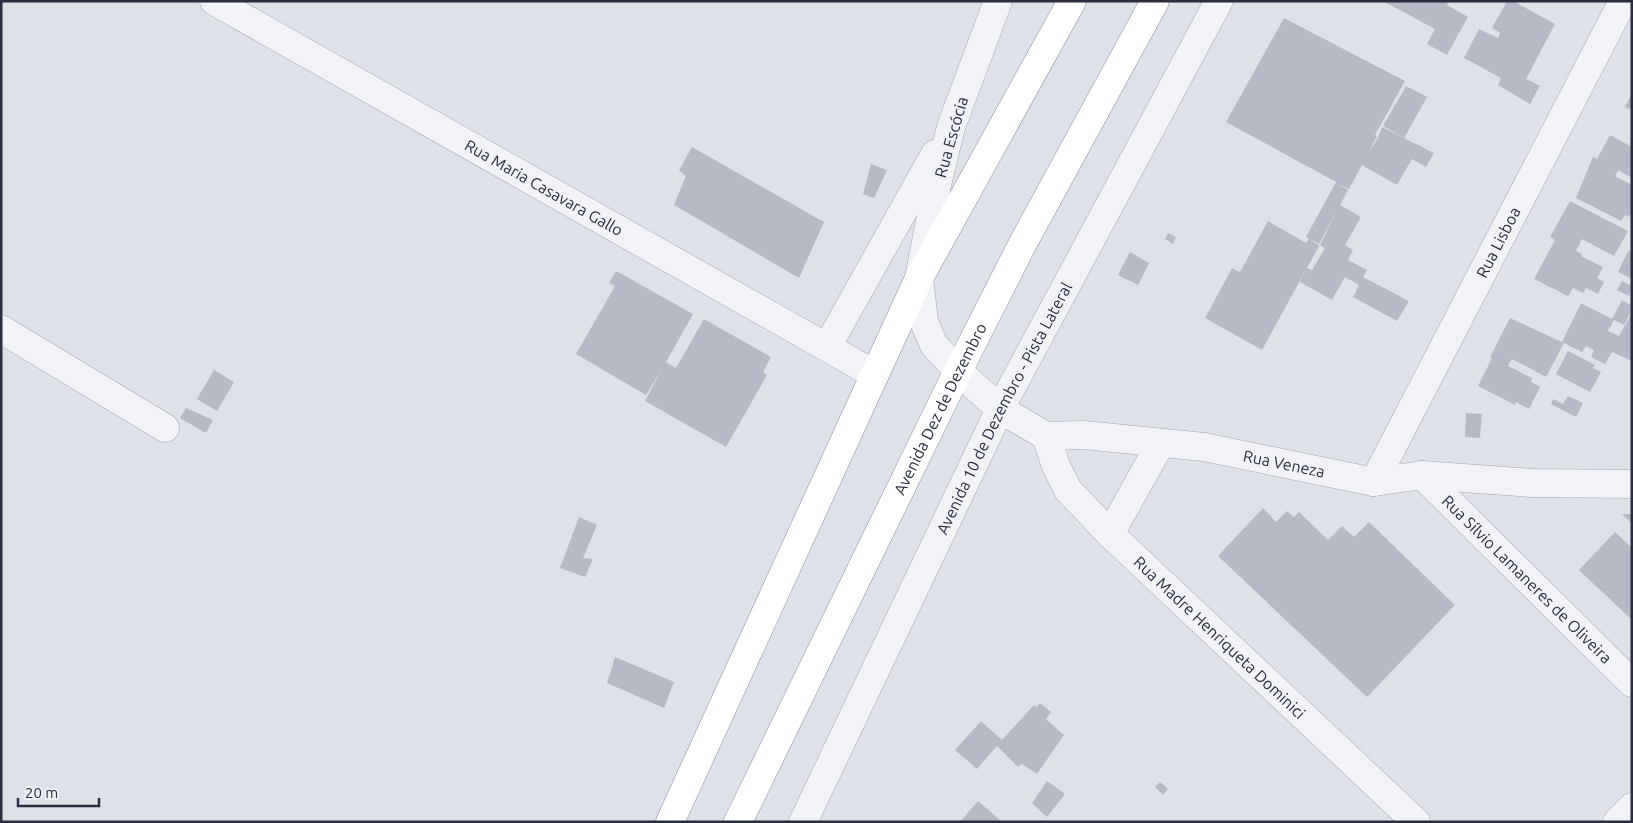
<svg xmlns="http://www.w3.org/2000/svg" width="1633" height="823" font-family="Ubuntu,sans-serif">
	<rect width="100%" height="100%" fill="#dfe1e8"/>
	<g fill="#b7bac5">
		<polygon points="1383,1 1449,1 1447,5 1468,17 1447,55 1427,44 1435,29"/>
		<polygon points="1507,1 1513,1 1555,24 1526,79 1540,86 1530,104 1498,85 1501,78 1464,58 1479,29 1498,38 1500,33 1492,28"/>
		<polygon points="1284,18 1405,81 1375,135 1377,136 1369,152 1378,138 1382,127 1434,153 1426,167 1412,159 1397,185 1362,165 1349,189 1338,184 1348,190 1340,205 1361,217 1345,245 1353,250 1348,260 1367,270 1363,277 1409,301 1397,321 1353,297 1359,285 1345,277 1332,300 1300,282 1307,268 1312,270 1325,248 1320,245 1337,210 1319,244 1310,239 1319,246 1262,350 1205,318 1232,268 1240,272 1268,221 1306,243 1309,239 1306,237 1336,182 1226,122"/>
		<polygon points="1406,86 1427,97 1404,138 1383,126"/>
		<polygon points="1632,93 1632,110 1625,107"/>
		<polygon points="1610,135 1632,147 1632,178 1618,170 1615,176 1632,185 1632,212 1629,217 1625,215 1621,221 1576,198 1593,157 1597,159"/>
		<polygon points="692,147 824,222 799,278 674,205 686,176 679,170"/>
		<polygon points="871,164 887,170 874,198 863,194"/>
		<polygon points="1570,201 1628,231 1614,256 1582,239 1576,251 1582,254 1581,256 1603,267 1597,278 1604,282 1598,294 1586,288 1583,293 1573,288 1568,296 1534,279 1555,240 1550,237"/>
		<polygon points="1168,233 1176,237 1173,244 1165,239"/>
		<polygon points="1628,251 1632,252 1632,279 1618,272"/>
		<polygon points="1130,252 1149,263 1138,285 1118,275"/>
		<polygon points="616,271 693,314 666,362 676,368 704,319 771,357 763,372 767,375 726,447 645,401 662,369 646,395 576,354 615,286 609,283"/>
		<polygon points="1622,281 1632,286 1629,296 1617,290"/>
		<polygon points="1622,300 1632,306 1632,310 1624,325 1614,320 1608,331 1619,336 1632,313 1632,361 1612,352 1605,364 1591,357 1594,350 1586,346 1582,352 1564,343 1546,377 1512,359 1508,366 1532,378 1531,382 1540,387 1529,409 1516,402 1515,405 1478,386 1492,358 1490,357 1510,318 1562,342 1581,303 1612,319"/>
		<polygon points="1568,351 1595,365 1593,368 1601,372 1590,392 1556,374"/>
		<polygon points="214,370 234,382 217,411 197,399"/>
		<polygon points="1568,396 1583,403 1576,417 1551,404 1553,399 1563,404"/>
		<polygon points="186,408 213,420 206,433 180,418"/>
		<polygon points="1466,413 1482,414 1480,438 1465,437"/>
		<polygon points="1263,508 1276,522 1287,511 1294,517 1299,512 1328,540 1342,526 1354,537 1369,522 1455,605 1367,697 1218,556"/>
		<polygon points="1622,514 1632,514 1632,524"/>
		<polygon points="579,517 597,525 583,558 593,559 585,577 560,568"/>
		<polygon points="1615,532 1632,548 1632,620 1579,570"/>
		<polygon points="615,657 674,682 664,708 607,683"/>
		<polygon points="1040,703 1051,712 1046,719 1064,735 1037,774 1022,764 1018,767 997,746 977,769 955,750 981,721 1002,740 1033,706 1037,707"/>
		<polygon points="1047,781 1065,794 1047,817 1032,803"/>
		<polygon points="1160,782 1168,789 1163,795 1155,787"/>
		<polygon points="978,801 1002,822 960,822"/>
	</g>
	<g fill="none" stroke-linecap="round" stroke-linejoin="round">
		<defs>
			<g id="minor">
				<path id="s1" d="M214 1 874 374"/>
				<path id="s2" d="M998 1 951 127 937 185 919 278 924 322 934 345 958 371 1000 409 1046 436 1084 435 1204 447 1374 482 1422 475 1533 483 1632 484"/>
				<polyline points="1,329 165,428"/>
				<polyline points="827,347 935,154"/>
				<path id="s3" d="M1046 436 1056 466 1068 490 1110 534 1416 822"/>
				<path id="s4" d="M1422 475 1632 683"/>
				<path id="s5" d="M1374 482 1623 1"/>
				<polyline points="1110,534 1161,443"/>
				<path id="s6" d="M803 822 1000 409 1219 1"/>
				<polyline points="1617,822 1632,807"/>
			</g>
			<g id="highway">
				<polyline points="670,822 919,278 1072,1"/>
				<path id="s7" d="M738 822 958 371 1023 243 1155 1"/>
			</g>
		</defs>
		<use href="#minor" stroke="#a4a7b2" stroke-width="29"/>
		<use href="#highway" stroke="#878c9f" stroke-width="29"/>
		<use href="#minor" stroke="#f2f3f7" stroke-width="28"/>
		<use href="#highway" stroke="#fff" stroke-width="28"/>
	</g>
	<g text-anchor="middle" stroke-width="4" stroke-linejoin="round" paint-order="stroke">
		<g font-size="16" fill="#282d3f" stroke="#eff0f6">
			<text transform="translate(951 137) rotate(-74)" y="6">Rua Escócia</text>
			<text dy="6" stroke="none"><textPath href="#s1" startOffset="379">Rua Maria Casavara Gallo</textPath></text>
			<text dy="6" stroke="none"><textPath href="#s5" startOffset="270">Rua Lisboa</textPath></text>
			<text dy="6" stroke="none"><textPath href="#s7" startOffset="460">Avenida Dez de Dezembro</textPath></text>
			<text dy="6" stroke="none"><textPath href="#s6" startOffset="460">Avenida 10 de Dezembro - Pista Lateral</textPath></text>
			<text dy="6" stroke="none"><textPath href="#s2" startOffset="744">Rua Veneza</textPath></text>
			<text dy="6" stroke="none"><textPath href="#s4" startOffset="148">Rua Sílvio Lamaneres de Oliveira</textPath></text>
			<text dy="6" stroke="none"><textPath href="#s3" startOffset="270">Rua Madre Henriqueta Dominici</textPath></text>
		</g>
	</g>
	<rect width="1633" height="823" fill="none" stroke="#282d3f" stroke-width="5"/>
	<path d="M18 798v8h81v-8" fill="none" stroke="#282d3f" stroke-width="2.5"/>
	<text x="25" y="798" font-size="15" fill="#282d3f" stroke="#eff0f6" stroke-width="4" paint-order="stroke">20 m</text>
</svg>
